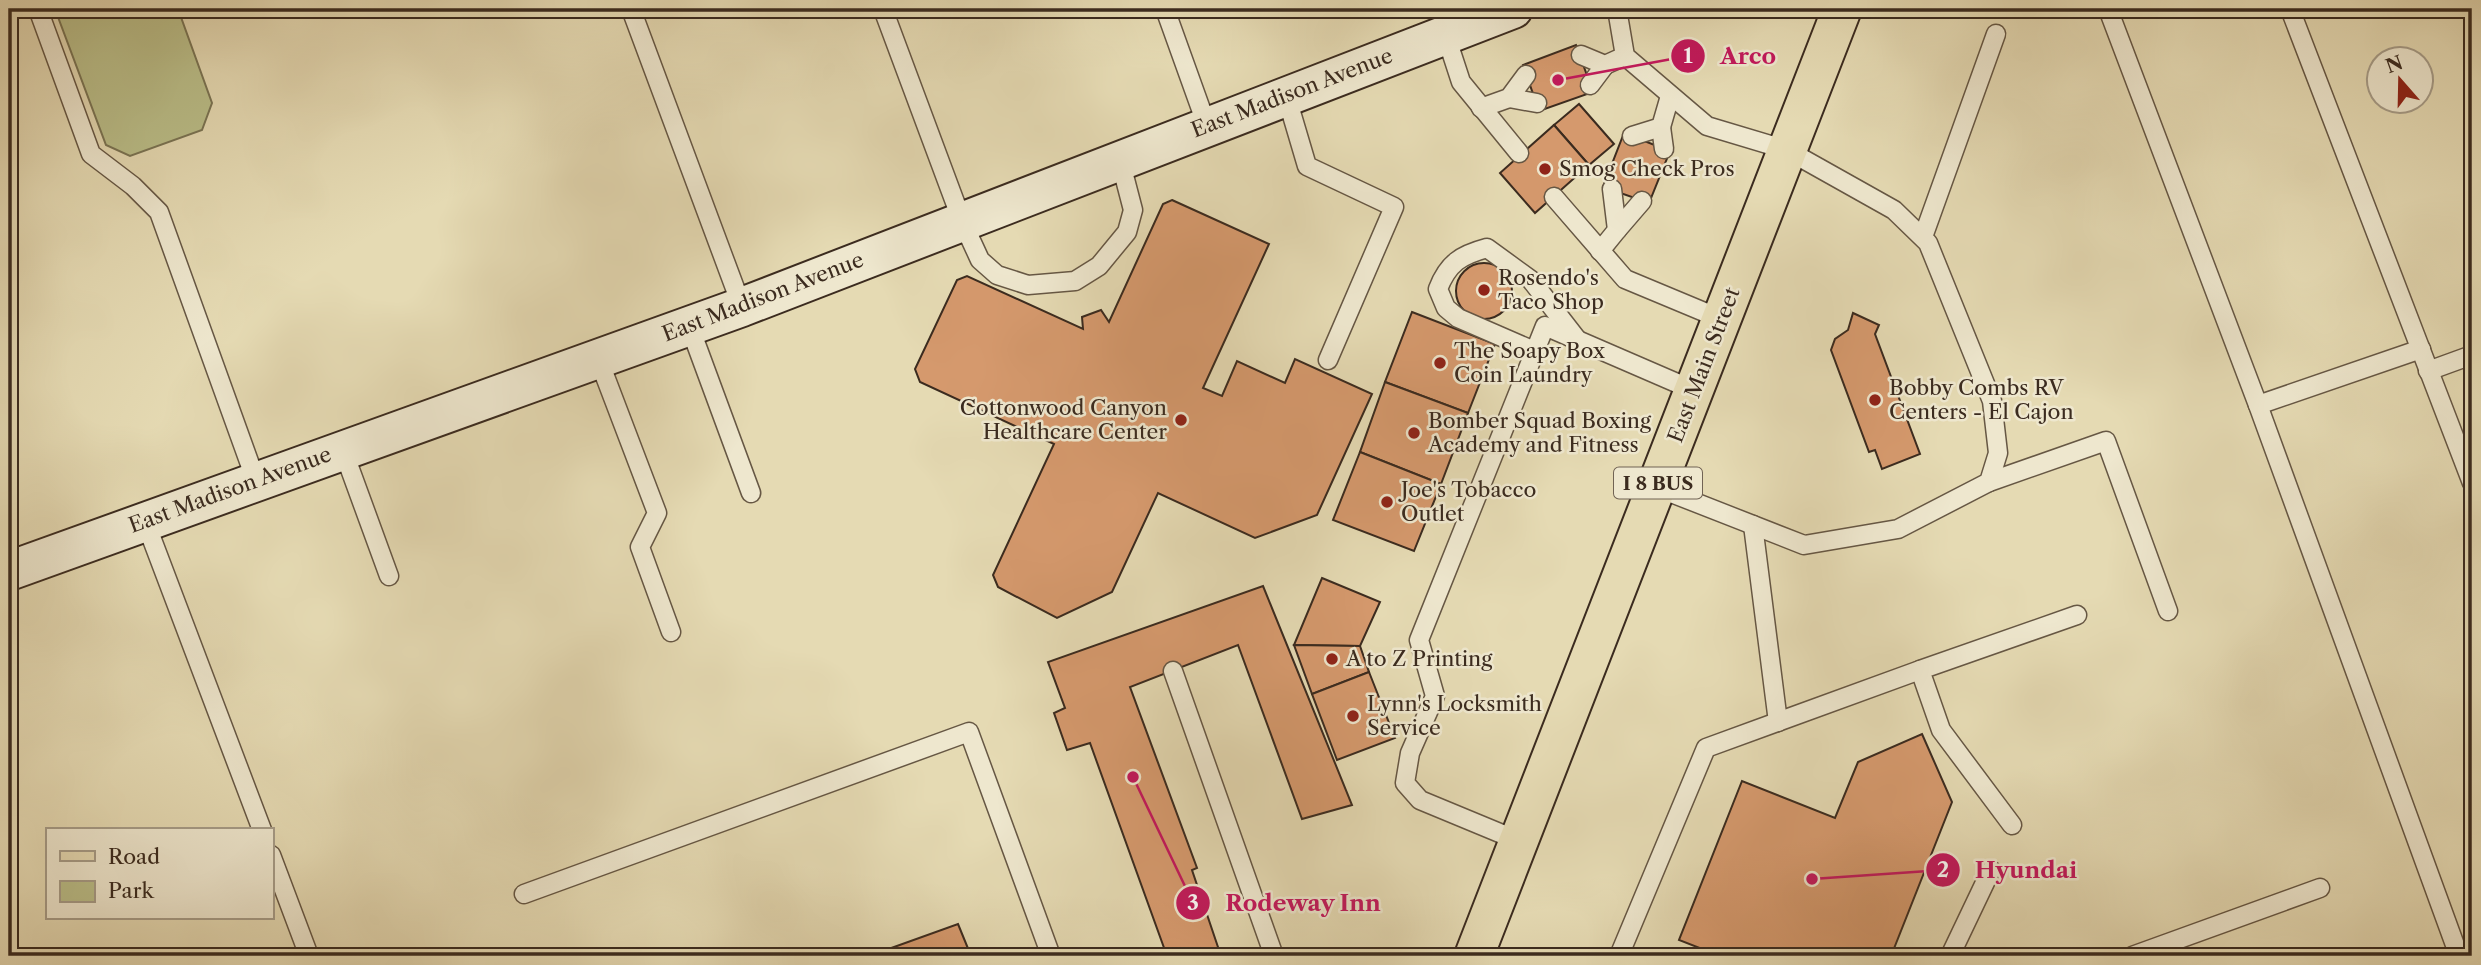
<svg xmlns="http://www.w3.org/2000/svg" width="2481" height="965" font-family="'Libre Caslon Text',serif">
	<rect width="100%" height="100%" fill="#e5dab3"/>
	<filter id="stains"><feTurbulence type="fractalNoise" baseFrequency=".00286" numOctaves="4"/><feColorMatrix values="0 0 0 0 .2 0 0 0 0 .09 0 0 0 0 .02 0 0 0 .5 -.17"/></filter>
	<radialGradient id="worn" r=".72"><stop offset=".6" stop-color="#630" stop-opacity="0"/><stop offset="1" stop-color="#630" stop-opacity=".3"/></radialGradient>
	<polygon fill="#babe89" stroke="#7a7454" stroke-width="2" points="55,9 178,9 212,103 202,130 130,156 106,145"/>
	<g fill="#d5996d" stroke="#3b2b1f" stroke-width="2">
		<polygon points="1576,45 1593,92 1539,111 1523,65"/>
		<polygon points="1579,104 1614,144 1589,165 1554,125"/>
		<polygon points="1554,125 1589,165 1535,213 1500,173"/>
		<polygon points="1624,133 1670,151 1649,203 1603,187"/>
		<polygon points="1172,200 1269,244 1203,388 1222,396 1237,361 1285,383 1295,359 1372,394 1317,515 1255,538 1158,493 1112,592 1057,618 998,587 993,575 1054,444 920,382 915,369 957,280 967,276 1083,329 1082,317 1101,310 1109,322 1163,204"/>
		<circle cx="1484" cy="291" r="28"/>
		<polygon points="1412,312 1495,344 1468,413 1385,382"/>
		<polygon points="1853,313 1879,325 1875,334 1920,454 1882,469 1875,450 1869,452 1831,350 1835,339 1848,330"/>
		<polygon points="1385,382 1468,413 1441,484 1360,452"/>
		<polygon points="1360,452 1441,484 1414,551 1333,520"/>
		<polygon points="1322,578 1380,602 1360,646 1294,645"/>
		<polygon points="1263,586 1352,805 1302,819 1238,645 1130,687 1197,868 1192,870 1221,956 1167,956 1090,743 1067,750 1054,713 1065,708 1048,662"/>
		<polygon points="1294,645 1360,646 1369,672 1312,694"/>
		<polygon points="1369,672 1395,738 1337,760 1312,694"/>
		<polygon points="1922,734 1952,802 1891,956 1720,956 1679,940 1742,781 1835,818 1858,762"/>
		<polygon points="958,924 969,951 972,950 974,956 869,956"/>
	</g>
	<g fill="none" stroke-linecap="round" stroke-linejoin="round">
		<defs>
			<g id="lane">
				<polyline points="38,9 91,154 133,186 159,212 256,481"/>
				<polyline points="631,9 742,307"/>
				<polyline points="883,9 962,221 980,260 997,275 1028,285 1075,281 1099,266 1127,232 1133,210 1120,160"/>
				<polyline points="1165,9 1207,126"/>
				<polyline points="1617,9 1625,56 1707,126 1787,150 1894,210 1928,243 1992,401 1998,453 1989,482 1898,529 1804,545 1656,487"/>
				<polyline points="2108,9 2258,405 2459,956"/>
				<polyline points="2290,9 2472,483"/>
				<polyline points="1445,33 1461,82 1519,153"/>
				<polyline points="1581,55 1605,65 1625,56"/>
				<polyline points="1590,85 1605,65"/>
				<polyline points="1286,95 1307,166 1394,207 1328,360"/>
				<polyline points="1509,98 1537,103"/>
				<polyline points="1481,108 1509,98 1526,75"/>
				<polyline points="1661,127 1664,149"/>
				<polyline points="1632,136 1661,127 1670,96"/>
				<polyline points="1554,197 1625,279 1721,319"/>
				<polyline points="1617,230 1642,201"/>
				<polyline points="1923,237 1996,34"/>
				<polyline points="1600,251 1617,230 1612,189"/>
				<polyline points="689,325 751,493"/>
				<path d="M1534 351 1458 318 1446 308 1438 289C1448 263 1461 255 1487 248L1531 280 1576 338"/>
				<polyline points="598,358 657,513 640,547 671,632"/>
				<polyline points="2428,371 2472,355"/>
				<polyline points="2258,405 2421,349"/>
				<polyline points="343,450 389,576"/>
				<polyline points="1989,482 2106,441 2168,611"/>
				<polyline points="145,521 262,830"/>
				<polyline points="1753,525 1778,722"/>
				<polyline points="1173,671 1274,956"/>
				<polyline points="2012,825 1941,730 1920,670 2077,615"/>
				<polyline points="1519,841 1420,800 1405,783 1410,753 1435,696 1419,640 1545,326 1693,390"/>
				<polyline points="271,855 309,956"/>
				<polyline points="524,894 969,732 1051,956"/>
				<polyline points="9,952 10,956"/>
				<polyline points="1619,956 1706,748 1920,670"/>
				<polyline points="1950,956 1991,870"/>
				<polyline points="2132,956 2320,888"/>
			</g>
			<polyline id="secondary" points="9,571 742,307 1513,9"/>
			<polyline id="primary" points="1474,956 1842,9"/>
		</defs>
		<use href="#lane" stroke="#665744" stroke-width="21"/>
		<use href="#secondary" stroke="#3b2b1f" stroke-width="42"/>
		<use href="#primary" stroke="#3b2b1f" stroke-width="42"/>
		<use href="#lane" stroke="#eee7ce" stroke-width="18"/>
		<use href="#secondary" stroke="#eee7ce" stroke-width="38"/>
		<use href="#primary" stroke="#e5dab3" stroke-width="38"/>
	</g>
	<g fill="#8f2418" stroke="#eee7ce" stroke-width="2.5">
		<circle cx="1545" cy="169" r="7"/>
		<circle cx="1484" cy="290" r="7"/>
		<circle cx="1440" cy="363" r="7"/>
		<circle cx="1875" cy="400" r="7"/>
		<circle cx="1181" cy="420" r="7"/>
		<circle cx="1414" cy="433" r="7"/>
		<circle cx="1387" cy="502" r="7"/>
		<circle cx="1332" cy="659" r="7"/>
		<circle cx="1353" cy="716" r="7"/>
	</g>
	<g text-anchor="middle" stroke-width="5" stroke-linejoin="round" paint-order="stroke">
		<rect fill="#eee7ce" stroke="#716354" stroke-width="2" x="1614" y="467.5" width="88" height="31" rx="5"/>
		<g font-size="19" font-weight="bold" fill="#3b2b1f">
			<text x="1658" y="490">I 8 BUS</text>
		</g>
		<g font-size="21" fill="#3b2b1f" stroke="#eee7ce">
			<text transform="translate(1292 93) rotate(-21)" y="7">East Madison Avenue</text>
			<text transform="translate(763 297) rotate(-21)" y="7">East Madison Avenue</text>
			<text transform="translate(1704 365) rotate(-69)" y="7">East Main Street</text>
			<text transform="translate(230 490) rotate(-20)" y="7">East Madison Avenue</text>
		</g>
		<g font-size="21" fill="#3b2b1f" stroke="#eee7ce" text-anchor="start">
			<text x="1559" y="176">Smog Check Pros</text>
			<text x="1498" y="285">Rosendo's<tspan x="1498" dy="24">Taco Shop</tspan></text>
			<text x="1454" y="358">The Soapy Box<tspan x="1454" dy="24">Coin Laundry</tspan></text>
			<text x="1889" y="395">Bobby Combs RV<tspan x="1889" dy="24">Centers - El Cajon</tspan></text>
			<text x="1167" y="415" text-anchor="end">Cottonwood Canyon<tspan x="1167" dy="24">Healthcare Center</tspan></text>
			<text x="1428" y="428">Bomber Squad Boxing<tspan x="1428" dy="24">Academy and Fitness</tspan></text>
			<text x="1401" y="497">Joe's Tobacco<tspan x="1401" dy="24">Outlet</tspan></text>
			<text x="1346" y="666">A to Z Printing</text>
			<text x="1367" y="711">Lynn's Locksmith<tspan x="1367" dy="24">Service</tspan></text>
		</g>
	</g>
	<path fill="none" stroke="#c2185b" stroke-width="2.5" d="M1558 80L1688 56M1812 879L1943 870M1133 777L1193 903"/>
	<g fill="#c2185b" stroke="#eee7ce" stroke-width="2.5">
		<circle cx="1558" cy="80" r="7"/>
		<circle cx="1812" cy="879" r="7"/>
		<circle cx="1133" cy="777" r="7"/>
		<circle cx="1688" cy="56" r="18"/>
		<circle cx="1943" cy="870" r="18"/>
		<circle cx="1193" cy="903" r="18"/>
	</g>
	<g font-size="21" text-anchor="middle" font-weight="bold" fill="#fff">
		<text x="1688" y="63">1</text>
		<text x="1943" y="877">2</text>
		<text x="1193" y="910">3</text>
	</g>
	<g font-size="23" text-anchor="middle" font-weight="bold" fill="#c2185b" stroke="#eee7ce" stroke-width="5" stroke-linejoin="round" paint-order="stroke">
		<text x="1748" y="64">Arco</text>
		<text x="2026" y="878">Hyundai</text>
		<text x="1303" y="911">Rodeway Inn</text>
	</g>
	<rect width="2481" height="965" fill="none" stroke="#e5dab3" stroke-width="35"/>
	<rect x="10" y="10" width="2460" height="944" fill="none" stroke="#3b2b1f" stroke-width="3.5"/>
	<rect x="18" y="18" width="2446" height="930" fill="none" stroke="#3b2b1f" stroke-width="2"/>
	<rect x="46" y="828" width="228" height="91" fill="#eee7ce" stroke="#a69c88" stroke-width="2"/>
	<rect x="60" y="851" width="35" height="10" fill="#e5dab3" stroke="#a69c88" stroke-width="2"/>
	<text x="108" y="864" font-size="21" fill="#3b2b1f">Road</text>
	<rect x="60" y="881" width="35" height="21" fill="#babe89" stroke="#a69c88" stroke-width="2"/>
	<text x="108" y="898" font-size="21" fill="#3b2b1f">Park</text>
	<g transform="translate(2400 80) rotate(340)"><circle r="33" fill="#eee7ce" stroke="#a69c88" stroke-width="2"/>
	<path d="M0-5L12 26L0 18L-12 26Z" fill="#8f2418"/>
	<text y="-10" font-size="19" font-weight="bold" text-anchor="middle" fill="#3b2b1f">N</text>
	</g>
	<rect width="100%" height="100%" filter="url(#stains)"/>
	<rect width="100%" height="100%" fill="url(#worn)"/>
</svg>
